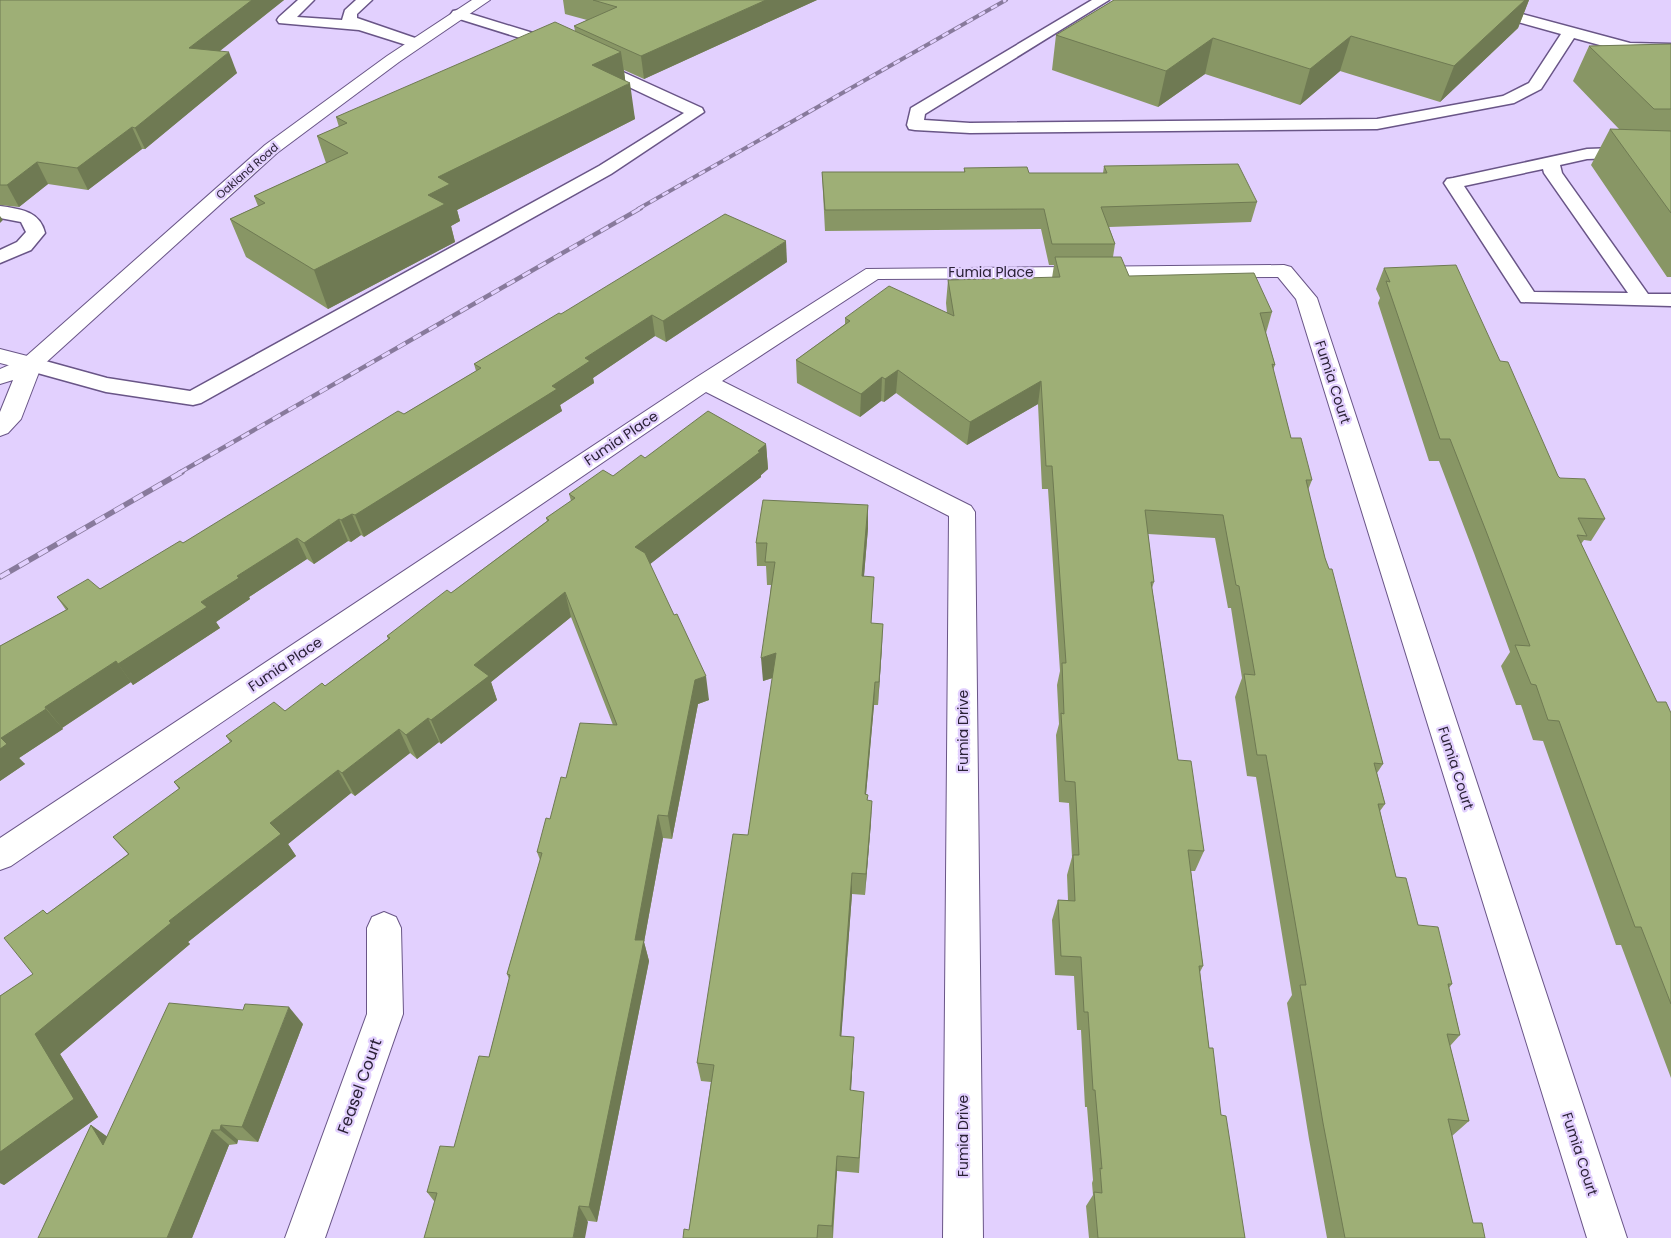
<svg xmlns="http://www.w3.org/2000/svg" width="1671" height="1238" font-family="Poppins,sans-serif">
	<rect width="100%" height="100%" fill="#e2d0fe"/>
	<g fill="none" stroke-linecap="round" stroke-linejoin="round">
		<defs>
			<g id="service">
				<polygon points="298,0 314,0 297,17 342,20 345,10 356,0 372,0 357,14 357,18 421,40 424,43 416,48 359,30 279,23 277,20 279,17"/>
				<polygon points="1092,0 1109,0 925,114 924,120 970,123 1377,119 1503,96 1529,83 1561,34 1449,3 1447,0 1470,0 1630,43 1671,44 1671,54 1629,53 1574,38 1541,89 1514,103 1377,129 970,133 915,130 909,129 907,125 911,108"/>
				<polygon points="458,10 546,37 702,108 704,112 611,174 201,403 193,405 106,392 23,369 20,364 23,359 31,357 107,378 190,391 599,166 684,113 536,43 453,17 451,14 453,11"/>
				<path d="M1671 146V156L1587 159 1560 165 1562 173 1648 294H1671V306L1521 302 1444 183 1447 179 1453 178 1587 149ZM1543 169 1544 173 1628 293 1534 292 1464 186Z"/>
				<path d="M0 206C20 209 40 211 45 233L31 250 0 263V250L17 242 26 232 21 222 0 218Z"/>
			</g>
			<g id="minor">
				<polygon points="1284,265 1291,267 1317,298 1627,1238 1587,1238 1296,299 1278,277 878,279 722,381 971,506 975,512 983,1238 943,1238 949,516 706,392 11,866 0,870 0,838 697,377 866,269"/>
				<polygon points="384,912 396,917 401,928 403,1014 325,1238 285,1238 367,1014 367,928 372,917"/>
			</g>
			<polygon id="tertiary" points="0,349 39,359 42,364 39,369 31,371 0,363"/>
			<polygon id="primary" points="472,0 490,0 399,62 277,153 41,367 21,419 8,433 0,436 0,412 13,380 0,384 0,369 23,359 265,145 387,56"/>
		</defs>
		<use href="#service" stroke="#695587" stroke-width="3"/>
		<use href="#minor" stroke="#695587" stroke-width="2"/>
		<use href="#tertiary" stroke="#695587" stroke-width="2"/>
		<use href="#primary" stroke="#695587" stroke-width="2"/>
		<use href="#service" fill="#fff" fill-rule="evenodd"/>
		<use href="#minor" fill="#fff" fill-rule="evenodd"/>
		<use href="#tertiary" fill="#fff" fill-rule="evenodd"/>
		<use href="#primary" fill="#fff" fill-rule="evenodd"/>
		<defs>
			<polyline id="rail-far2" points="638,209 1006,0"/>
			<polyline id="rail-far1" points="179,473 641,208"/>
			<polyline id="rail" points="0,577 182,472"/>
		</defs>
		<use href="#rail-far2" stroke="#887a9c" stroke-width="4"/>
		<use href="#rail-far1" stroke="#887a9c" stroke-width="4.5"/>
		<use href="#rail" stroke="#887a9c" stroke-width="5.5"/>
		<use href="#rail-far2" stroke="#e2d0fe" stroke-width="2.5" stroke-dasharray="7" stroke-linecap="butt"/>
		<use href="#rail-far1" stroke="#e2d0fe" stroke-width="3" stroke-dasharray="9" stroke-linecap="butt"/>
		<use href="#rail" stroke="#e2d0fe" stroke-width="4" stroke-dasharray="11" stroke-linecap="butt"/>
	</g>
	<g fill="#889665">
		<polygon points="0,0 284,0 220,51 237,73 145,149 142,149 88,190 48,184 19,207 0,205"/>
		<polygon points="563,0 817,0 644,79 624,70 625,80 635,119 457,210 460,221 451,226 455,242 328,309 246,257 230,219 258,206 254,196 326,163 317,136 339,127 336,117 575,31 574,26 587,20 565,14"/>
		<polygon points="1114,0 1529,0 1518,28 1440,102 1340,71 1300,105 1205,74 1158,107 1052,70 1056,35"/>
		<polygon points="1671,44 1671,277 1667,277 1591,165 1610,129 1619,129 1573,81 1589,46"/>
		<polygon points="1104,166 1257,202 1251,222 1109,227 1115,244 1113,257 1129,276 1272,312 1266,333 1275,365 1273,370 1291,438 1312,480 1308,490 1325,558 1383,764 1377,773 1385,804 1380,811 1396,877 1418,925 1452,984 1449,988 1460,1035 1450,1046 1469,1121 1452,1136 1473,1223 1485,1238 1327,1238 1309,1139 1287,1003 1292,995 1256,777 1247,776 1235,697 1242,678 1231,608 1228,608 1215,538 1148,534 1154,582 1152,588 1178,760 1204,851 1195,871 1191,871 1203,966 1200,972 1209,1048 1221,1115 1245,1238 1089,1238 1086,1206 1093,1195 1092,1183 1093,1180 1087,1107 1085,1107 1081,1030 1077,1030 1074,976 1055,975 1052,920 1058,900 1068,900 1067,875 1072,857 1069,803 1059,802 1056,735 1059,724 1057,685 1060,671 1048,489 1042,489 1038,404 967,445 896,393 884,402 881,401 860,417 797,383 796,360 845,324 845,318 947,313 946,303 948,280 1052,278 1054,265 1049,265 1041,229 825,231 823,193 822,172 964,172 964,168 1029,173 1103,173"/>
		<polygon points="787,262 666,342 655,336 593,378 594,383 560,405 562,411 364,537 361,535 351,542 348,541 314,564 307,559 249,597 250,599 216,622 220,628 133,685 131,682 62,728 63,729 19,758 25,764 0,781 0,646 66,610 57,597 100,589 183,543 404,414 476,371 474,364 561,314"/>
		<polygon points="1384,268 1500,361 1558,476 1605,519 1591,541 1584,540 1581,544 1657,702 1671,713 1671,1078 1621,945 1616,945 1543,741 1533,740 1521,705 1516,705 1501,666 1510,652 1474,553 1439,461 1429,461 1378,303 1380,298 1376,289"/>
		<polygon points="766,444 768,469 761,475 761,477 650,564 709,700 698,704 672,839 663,838 644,942 649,961 597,1222 434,1201 427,1192 454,1147 489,1057 509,979 507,974 540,860 537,852 566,778 613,725 571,617 491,682 497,700 441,744 439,742 417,759 410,753 355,796 351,793 288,844 296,856 188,942 190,944 60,1054 98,1117 4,1185 0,1183 0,996 33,974 43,910 47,914 128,854 113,837 179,789 174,782 230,742 226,736 285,711 325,686 388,639 387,636 451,593 547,521 546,518 571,501 569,494 613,476 645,458"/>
		<polygon points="868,505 868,528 864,576 873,600 871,623 882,646 878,705 874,705 866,795 871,822 865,895 852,894 841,1036 853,1055 851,1090 863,1108 859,1173 837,1171 833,1238 683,1238 689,1230 711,1082 701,1081 697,1063 748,835 773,678 763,681 771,585 767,585 766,566 757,566 756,543"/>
		<polygon points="303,1024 258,1142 238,1140 237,1144 229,1145 192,1238 38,1238 91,1125 107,1137"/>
	</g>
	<g fill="#6f7a53">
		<polygon points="252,0 284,0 198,68 189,48"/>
		<polygon points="766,0 817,0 644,79 641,56"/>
		<polygon points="1525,0 1529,0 1518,28 1440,102 1454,66"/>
		<polygon points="1351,36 1340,71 1300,105 1310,69"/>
		<polygon points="1213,38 1205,74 1158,107 1166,71"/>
		<polygon points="229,52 237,73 145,149 135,128"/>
		<polygon points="621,52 626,85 630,83 635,119 457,210 460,221 451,226 455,242 328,309 314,270 428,195 438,177 592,65"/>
		<polygon points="132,127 142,149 88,190 77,168"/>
		<polygon points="37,162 48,184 19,207 7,185"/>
		<polygon points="0,216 3,220 0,223"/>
		<polygon points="786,241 787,262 666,342 663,321"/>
		<polygon points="652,315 655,336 593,378 594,383 560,405 562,411 364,537 355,515 552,386 585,358"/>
		<polygon points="898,370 896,393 884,402 885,379"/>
		<polygon points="882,377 881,401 860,417 861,394"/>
		<polygon points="1041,381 1038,404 967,445 970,422"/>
		<polygon points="766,444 768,469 761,475 761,477 640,572 635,547"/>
		<polygon points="868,505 868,528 862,599 862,576"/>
		<polygon points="352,514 361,535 351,542 341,520"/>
		<polygon points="339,519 348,541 314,564 304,543"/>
		<polygon points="297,538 307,559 249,597 250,599 216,622 220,628 133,685 118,664 237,576"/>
		<polygon points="565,592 571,617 491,682 497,700 441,744 431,720 474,665"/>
		<polygon points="883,624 882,646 878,705 879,682"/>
		<polygon points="776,653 778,676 763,681 761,658"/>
		<polygon points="116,661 131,682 62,728 45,707"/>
		<polygon points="706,676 709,700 698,704 672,839 668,816 695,680"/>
		<polygon points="875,682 874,705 864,816 865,794"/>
		<polygon points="46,709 63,729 19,758 25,764 0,781 0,749 1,738"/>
		<polygon points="428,718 439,742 417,759 406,735"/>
		<polygon points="399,729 410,753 355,796 342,773"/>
		<polygon points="338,770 351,793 288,844 296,856 188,942 190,944 60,1054 98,1117 4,1185 0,1183 0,1152 35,1034 169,921 270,823"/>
		<polygon points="872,801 871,822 865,895 866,874"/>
		<polygon points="658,815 663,838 644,942 649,961 597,1222 589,1207 635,940"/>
		<polygon points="852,873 852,894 840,1054 840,1036"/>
		<polygon points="289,1007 303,1024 258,1142 242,1127"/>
		<polygon points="854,1037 853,1055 850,1107 850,1090"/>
		<polygon points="91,1125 112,1140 103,1145"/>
		<polygon points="221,1125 238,1140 237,1144 220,1130"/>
		<polygon points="212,1130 229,1145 192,1238 167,1238"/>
		<polygon points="837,1156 837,1171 832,1238 832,1226"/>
		<polygon points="579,1206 588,1222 585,1238 573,1238"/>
	</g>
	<g fill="#9eaf76" stroke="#6f7a53">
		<polygon points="0,0 252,0 189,48 229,52 135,128 132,127 77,168 37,162 7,185 0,185"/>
		<polygon points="593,0 766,0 641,56 574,26 617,7"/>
		<polygon points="1114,0 1525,0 1454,66 1351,36 1310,69 1213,38 1166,71 1056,35"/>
		<polygon points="555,22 621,52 592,65 630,83 438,177 450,184 428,195 445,204 314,270 230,219 265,203 254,196 348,153 317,136 347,123 336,117"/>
		<polygon points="1671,44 1671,109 1654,109 1589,46"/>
		<polygon points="1610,129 1671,131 1671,213"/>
		<polygon points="1238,164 1257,202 1101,207 1115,244 1052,244 1044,209 825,210 822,172 965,172 964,168 1027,167 1029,173 1107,173 1104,166"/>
		<polygon points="725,214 786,241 663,321 652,315 585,358 590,361 552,386 557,389 355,515 352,514 341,520 339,519 304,543 297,538 237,576 239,578 201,602 207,607 118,664 116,661 45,707 46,709 1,738 7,744 0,749 0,646 68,609 57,597 88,579 100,589 180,541 183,543 398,411 404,414 481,368 474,364 559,313 561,314"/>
		<polygon points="1055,257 1121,257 1129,276 1254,273 1272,312 1260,313 1275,365 1272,364 1291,438 1301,438 1312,480 1306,480 1325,558 1329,569 1332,569 1383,764 1374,763 1385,804 1378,804 1396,877 1406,878 1418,925 1438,927 1452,984 1448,984 1460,1035 1447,1034 1469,1121 1448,1119 1473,1223 1482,1223 1485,1238 1345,1238 1323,1123 1300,985 1306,985 1266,755 1257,755 1244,674 1255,675 1239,586 1236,585 1223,515 1145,510 1154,582 1151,582 1178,760 1191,761 1204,851 1188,850 1203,966 1199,966 1209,1048 1213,1048 1221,1115 1226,1116 1245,1238 1098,1238 1094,1192 1102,1193 1100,1168 1102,1169 1095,1090 1093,1090 1088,1012 1084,1012 1081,957 1061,956 1058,900 1075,901 1073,855 1079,855 1075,782 1065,781 1061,713 1064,714 1062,663 1066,663 1052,466 1046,466 1041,381 970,422 898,370 885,379 882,377 861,394 796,360 850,321 845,318 889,286 954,316 948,280 1060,277"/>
		<polygon points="1456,265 1500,361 1508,362 1558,476 1560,478 1585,479 1605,519 1578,518 1587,536 1577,535 1657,702 1666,702 1671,713 1671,1004 1641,927 1635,927 1559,721 1548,720 1536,685 1531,684 1515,645 1530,646 1486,531 1450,439 1440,439 1386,281 1390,282 1384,268"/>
		<polygon points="708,411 766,444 758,451 760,452 635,547 645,553 674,615 677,614 706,676 695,680 668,816 658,815 635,940 644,940 589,1207 579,1206 573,1238 424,1238 437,1193 427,1192 440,1146 454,1147 479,1056 489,1057 510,975 507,974 542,853 537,852 546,818 550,819 561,777 566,778 580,723 617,725 565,592 474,665 489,676 431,720 428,718 406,735 399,729 342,773 338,770 270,823 281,834 169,921 171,923 35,1034 74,1099 0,1152 0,996 33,974 4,938 43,910 47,914 129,854 113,837 180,788 174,782 232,741 226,736 274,702 285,711 322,683 325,686 390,638 387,636 447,590 451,593 549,520 546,518 575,498 569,494 603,470 613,476 641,455 645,458"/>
		<polygon points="763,500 868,505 862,576 874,577 871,623 883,624 879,682 875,682 865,794 868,795 867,800 872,801 866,874 852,873 840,1036 854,1037 850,1090 864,1092 859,1158 837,1156 832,1226 818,1225 817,1238 683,1238 684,1229 689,1230 714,1065 697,1063 733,834 748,835 776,653 761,658 775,562 765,562 767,543 756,543"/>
		<polygon points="169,1003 243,1010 245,1004 289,1007 242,1127 221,1125 220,1130 212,1130 167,1238 38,1238 91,1125 103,1145"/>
	</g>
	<g text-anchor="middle" stroke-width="4.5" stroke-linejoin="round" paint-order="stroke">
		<g font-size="11" fill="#2a2136" stroke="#e2d0fe">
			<text transform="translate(247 171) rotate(-41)" y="4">Oakland Road</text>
		</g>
		<g font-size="14" fill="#2a2136" stroke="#e2d0fe">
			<text x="991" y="277">Fumia Place</text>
			<text transform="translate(1333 382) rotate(72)" y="5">Fumia Court</text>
			<text transform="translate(621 438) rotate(-34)" y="5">Fumia Place</text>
			<text transform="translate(285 664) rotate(-34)" y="5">Fumia Place</text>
			<text transform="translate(963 731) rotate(-90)" y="5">Fumia Drive</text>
			<text transform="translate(1456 768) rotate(72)" y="5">Fumia Court</text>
			<text transform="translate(963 1136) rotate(-90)" y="5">Fumia Drive</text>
			<text transform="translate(1580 1154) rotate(72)" y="5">Fumia Court</text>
		</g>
		<g font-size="16" fill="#2a2136" stroke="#e2d0fe">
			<text transform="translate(359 1086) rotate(-70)" y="6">Feasel Court</text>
		</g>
	</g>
</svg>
